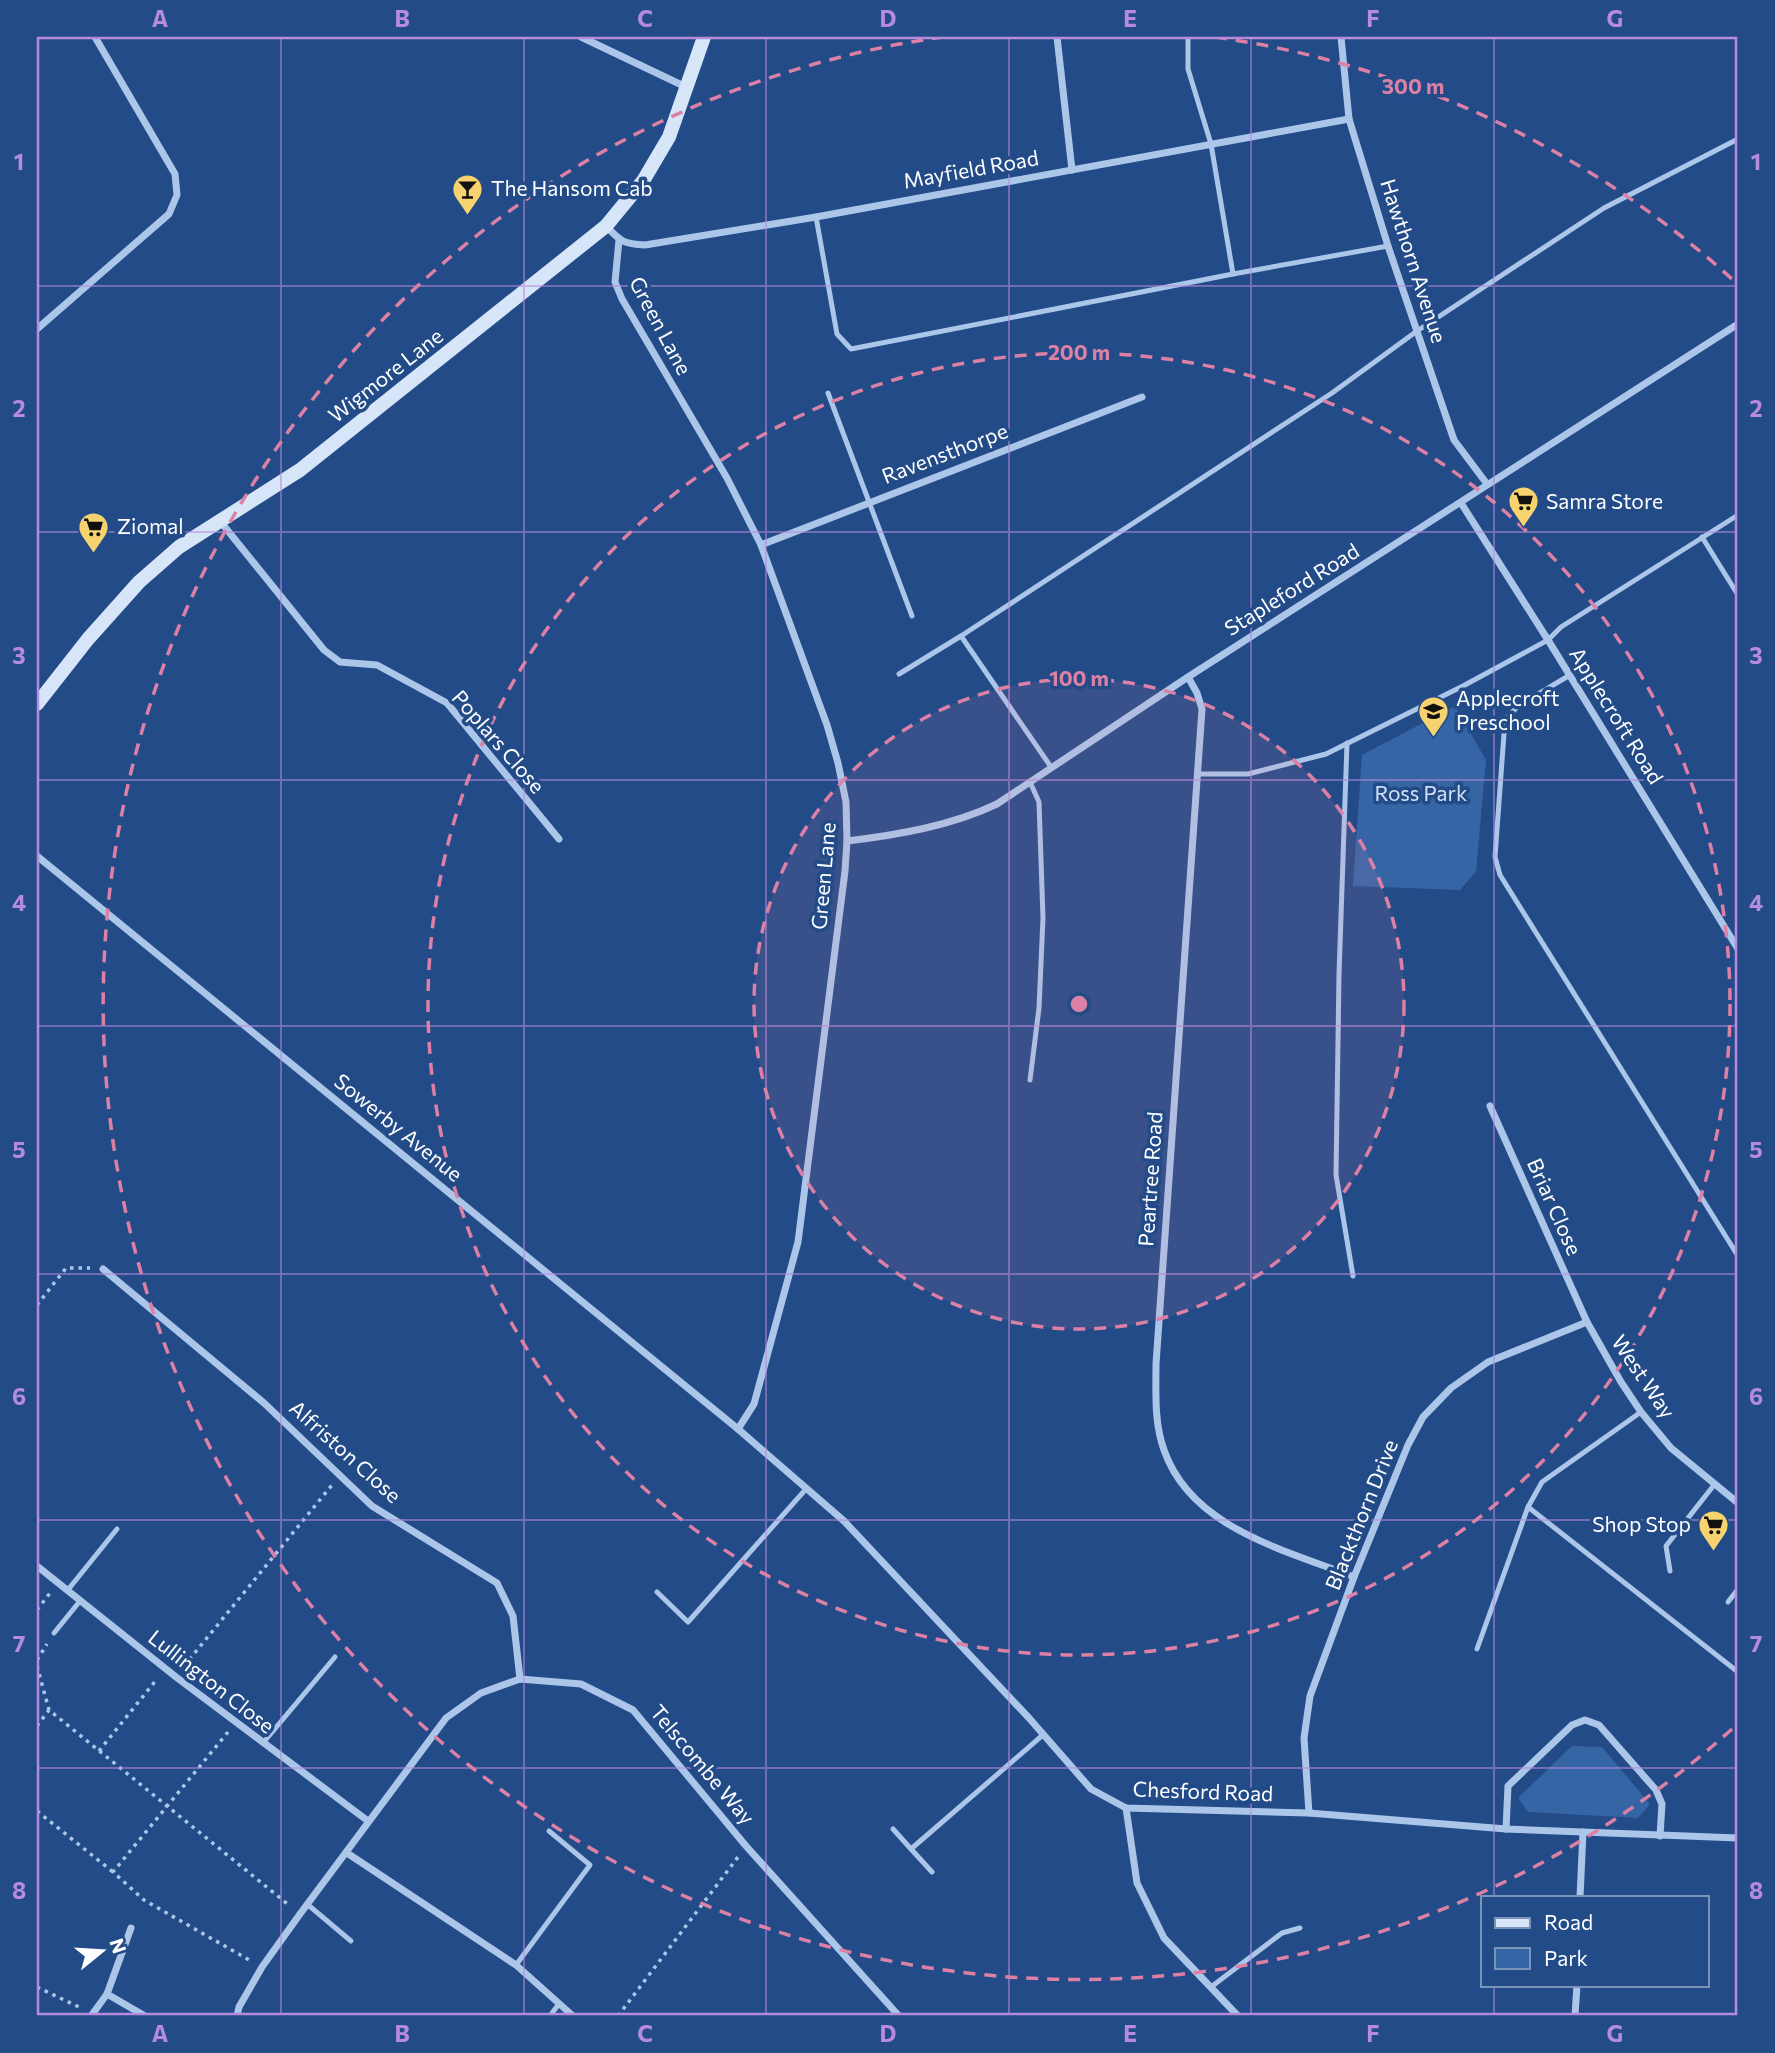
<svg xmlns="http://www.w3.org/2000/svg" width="1775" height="2053" font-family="Commissioner,sans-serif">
	<rect width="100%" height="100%" fill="#224b88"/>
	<g fill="#3665a5">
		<polygon points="1455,706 1486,760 1476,871 1460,890 1353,886 1362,755"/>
		<polygon points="1572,1746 1602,1747 1650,1804 1638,1818 1528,1812 1518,1798"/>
	</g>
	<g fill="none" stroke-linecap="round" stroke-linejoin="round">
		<g stroke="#acc6ea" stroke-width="3.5" stroke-dasharray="3.5 5" stroke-linecap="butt">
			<polyline points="37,1305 66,1268 90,1268"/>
			<polyline points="37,1610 50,1593"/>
			<polyline points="37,1660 47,1644"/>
			<polyline points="37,1666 49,1710 290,1906"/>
			<polyline points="184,1666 332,1485"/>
			<polyline points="37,1726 49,1710"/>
			<polyline points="228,1732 113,1872 144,1900 251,1961"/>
			<polyline points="99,1751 157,1679"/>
			<polyline points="37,1811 113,1872"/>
			<polyline points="37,1987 79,2007"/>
			<polyline points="618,2016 738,1857"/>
		</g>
		<g stroke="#acc6ea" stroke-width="5">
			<polyline points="816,217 837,334 851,349 1233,274 1211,144 1188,69 1188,37"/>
			<polyline points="1233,274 1388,246"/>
			<polyline points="828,393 912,616"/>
			<polyline points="1702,537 1738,595"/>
			<polyline points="961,636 1051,767"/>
			<polyline points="899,674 961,636 1332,393 1417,331 1604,208 1738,139"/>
			<polyline points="1570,675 1518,706 1505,720 1495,857 1500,875 1738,1256"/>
			<polyline points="1347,743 1339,974 1336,1175 1353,1276"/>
			<polyline points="1197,774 1248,774 1326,754 1463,686 1548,640 1561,627 1738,515"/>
			<polyline points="1030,782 1039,802 1043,918 1039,1008 1030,1080"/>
			<polyline points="1528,1507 1738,1672"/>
			<polyline points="1670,1571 1666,1546 1714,1485"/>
			<polyline points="67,1591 117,1529"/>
			<polyline points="657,1592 688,1622 806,1489"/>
			<polyline points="1728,1602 1738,1589"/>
			<polyline points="54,1633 80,1601"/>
			<polyline points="1477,1649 1528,1507 1542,1482 1641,1412"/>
			<polyline points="263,1743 335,1657"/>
			<polyline points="893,1829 911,1849"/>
			<polyline points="932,1872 911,1849 1044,1734"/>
			<polyline points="307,1904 351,1941"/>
			<polyline points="516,1965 590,1865 549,1831"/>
			<polyline points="1211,1987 1282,1933 1300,1928"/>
			<polyline points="550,2016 558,2005"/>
		</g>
		<g stroke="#acc6ea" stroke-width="7">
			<polyline points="581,37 686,87"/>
			<polyline points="1057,37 1072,170"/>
			<polyline points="1341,37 1349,119 1388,246 1454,440 1487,484"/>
			<path d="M606 226C621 242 624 244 645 245L816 217 1349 119"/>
			<polyline points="619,240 615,282 622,299 727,478 761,545 827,725 838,763 846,802 847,841 845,871 798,1242 754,1404 738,1429"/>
			<polyline points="37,329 169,214 177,195 175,174 95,37"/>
			<polyline points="1461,503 1548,640 1738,949"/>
			<polyline points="220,521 324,650 340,662 377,665 447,703 559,839"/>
			<polyline points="761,545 1142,397"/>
			<path d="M1188 677 1197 693 1202 709 1156 1364C1156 1392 1154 1423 1164 1450 1191 1528 1285 1550 1354 1577"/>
			<path d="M847 841C897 835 951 826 997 804L1188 677 1738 324"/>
			<polyline points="37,856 738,1429 844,1521 1029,1718 1091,1789 1126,1808 1309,1813 1506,1829 1738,1838"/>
			<polyline points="1490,1106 1587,1322 1621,1382 1641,1412 1671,1448 1738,1503"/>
			<polyline points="103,1269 264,1403 372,1506 497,1583 513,1616 520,1679"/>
			<polyline points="37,1566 176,1677 368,1821"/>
			<polyline points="1126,1808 1137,1883 1164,1938 1238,2016"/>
			<polyline points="1309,1813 1304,1738 1310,1696 1354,1577 1408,1445 1423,1417 1451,1388 1488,1362 1587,1322"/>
			<polyline points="1506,1829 1508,1786 1572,1725 1585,1720 1599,1725 1656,1790 1662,1804 1660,1836"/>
			<polyline points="347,1853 516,1965 573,2016"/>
			<polyline points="1580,1897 1583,1832"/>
			<polyline points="107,1994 145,2016"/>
			<polyline points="91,2016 107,1994 131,1928"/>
			<polyline points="237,2016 239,2007 262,1967 300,1914 446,1718 481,1693 520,1679 581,1684 633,1710 746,1846 899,2016"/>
			<polyline points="1575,2016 1577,1985"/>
		</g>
		<polyline stroke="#d7e5f8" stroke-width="14" points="37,704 88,639 139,582 179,547 300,470 606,226 643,181 669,137 704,37"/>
	</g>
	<path fill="none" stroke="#b68bdc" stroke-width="2" stroke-opacity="0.55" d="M281 37V2016M524 37V2016M766 37V2016M1009 37V2016M1251 37V2016M1494 37V1897M37 286H1738M37 532H1738M37 780H1738M37 1026H1738M37 1274H1738M37 1520H1738M37 1768H1738M1494 1985V2016"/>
	<circle cx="1079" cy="1004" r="325" fill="#dd80a5" fill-opacity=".12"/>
	<g fill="none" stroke="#dd80a5" stroke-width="3.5" stroke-dasharray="12 9">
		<circle cx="1079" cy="1004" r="325"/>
		<circle cx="1079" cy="1004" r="651"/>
		<path d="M1732 1729A976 976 0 1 1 943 37M1215 37A976 976 0 0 1 1732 279"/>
	</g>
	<defs>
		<symbol id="bar-pin" viewBox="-11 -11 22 30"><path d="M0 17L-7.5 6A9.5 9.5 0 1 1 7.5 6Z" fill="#f6d36e" stroke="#224b88"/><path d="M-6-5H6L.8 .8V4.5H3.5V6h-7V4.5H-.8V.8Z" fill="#111"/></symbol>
		<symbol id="supermarket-pin" viewBox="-11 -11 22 30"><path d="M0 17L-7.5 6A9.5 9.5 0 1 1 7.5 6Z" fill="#f6d36e" stroke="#224b88"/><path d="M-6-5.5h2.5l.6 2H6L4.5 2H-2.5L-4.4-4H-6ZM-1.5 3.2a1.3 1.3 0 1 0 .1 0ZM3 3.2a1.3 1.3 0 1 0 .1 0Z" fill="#111"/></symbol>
		<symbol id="school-pin" viewBox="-11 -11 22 30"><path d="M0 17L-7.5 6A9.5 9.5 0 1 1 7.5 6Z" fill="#f6d36e" stroke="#224b88"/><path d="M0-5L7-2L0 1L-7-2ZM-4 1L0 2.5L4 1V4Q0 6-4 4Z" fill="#111"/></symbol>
	</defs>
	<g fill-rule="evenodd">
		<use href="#bar-pin" x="450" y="172" width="35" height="47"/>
		<use href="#supermarket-pin" x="1506" y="484" width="35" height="47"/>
		<use href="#supermarket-pin" x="76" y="510" width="35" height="47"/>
		<use href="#school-pin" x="1416" y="694" width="35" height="47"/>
		<use href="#supermarket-pin" x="1696" y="1508" width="35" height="47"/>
	</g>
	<g text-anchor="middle" stroke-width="7" stroke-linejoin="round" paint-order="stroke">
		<g font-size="21" fill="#fff" stroke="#224b88">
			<text transform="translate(971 170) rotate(-10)" y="7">Mayfield Road</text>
			<text transform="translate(1413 261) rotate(72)" y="7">Hawthorn Avenue</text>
			<text transform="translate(660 326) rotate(62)" y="7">Green Lane</text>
			<text transform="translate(386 376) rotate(-38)" y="7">Wigmore Lane</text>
			<text transform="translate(945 454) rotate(-21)" y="7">Ravensthorpe</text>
			<text transform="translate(1292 590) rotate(-32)" y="7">Stapleford Road</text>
			<text transform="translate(1616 716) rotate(58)" y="7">Applecroft Road</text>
			<text transform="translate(498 742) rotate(49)" y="7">Poplars Close</text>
			<text transform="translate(824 876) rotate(-85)" y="7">Green Lane</text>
			<text transform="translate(398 1128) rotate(39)" y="7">Sowerby Avenue</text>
			<text transform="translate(1151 1179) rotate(-86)" y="7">Peartree Road</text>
			<text transform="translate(1554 1207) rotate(66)" y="7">Briar Close</text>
			<text transform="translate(1643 1377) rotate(56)" y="7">West Way</text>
			<text transform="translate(345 1452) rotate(42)" y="7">Alfriston Close</text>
			<text transform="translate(1362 1515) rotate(-68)" y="7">Blackthorn Drive</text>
			<text transform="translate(211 1682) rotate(38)" y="7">Lullington Close</text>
			<text transform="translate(702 1765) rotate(50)" y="7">Telscombe Way</text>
			<text transform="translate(1203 1792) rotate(2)" y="7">Chesford Road</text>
		</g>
		<g font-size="21" fill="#fff" stroke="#224b88" text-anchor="start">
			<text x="491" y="196">The Hansom Cab</text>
			<text x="1546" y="509">Samra Store</text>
			<text x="117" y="534">Ziomal</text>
			<text x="1456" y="706">Applecroft<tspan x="1456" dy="24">Preschool</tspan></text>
			<text x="1691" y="1532" text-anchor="end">Shop Stop</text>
		</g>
		<g font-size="21" fill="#d1e1f7" stroke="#224b88">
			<text x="1421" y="801">Ross Park</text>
		</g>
	</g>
	<circle cx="1079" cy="1004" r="10" fill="#dd80a5" stroke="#224b88" stroke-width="3.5"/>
	<g font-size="21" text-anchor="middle" font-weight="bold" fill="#dd80a5" stroke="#224b88" stroke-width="7" stroke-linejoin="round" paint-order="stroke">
		<text x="1413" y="94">300 m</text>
		<text x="1079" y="360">200 m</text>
		<text x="1079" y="686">100 m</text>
	</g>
	<rect width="1775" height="2053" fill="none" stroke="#224b88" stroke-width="77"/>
	<rect x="1481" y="1896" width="228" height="91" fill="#224b88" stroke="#7a93b8" stroke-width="2"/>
	<rect x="1495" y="1918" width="35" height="10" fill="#d7e5f8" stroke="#7a93b8" stroke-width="2"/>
	<text x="1544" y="1930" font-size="21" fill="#ffffff">Road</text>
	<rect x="1495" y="1948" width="35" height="21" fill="#3665a5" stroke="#7a93b8" stroke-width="2"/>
	<text x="1544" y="1966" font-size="21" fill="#ffffff">Park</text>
	<g transform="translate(102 1951) rotate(72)" stroke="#224b88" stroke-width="5" paint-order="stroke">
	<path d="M0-5L12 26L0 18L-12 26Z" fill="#ffffff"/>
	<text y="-10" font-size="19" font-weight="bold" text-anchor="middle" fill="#ffffff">N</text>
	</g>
	<rect x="38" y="38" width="1698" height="1976" fill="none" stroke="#b68bdc" stroke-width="2.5"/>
	<g font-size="23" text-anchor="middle" font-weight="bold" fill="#b68bdc">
		<text x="160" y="27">A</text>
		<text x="402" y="27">B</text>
		<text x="645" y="27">C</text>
		<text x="888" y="27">D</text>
		<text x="1130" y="27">E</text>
		<text x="1373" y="27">F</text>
		<text x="1615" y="27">G</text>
		<text x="19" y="170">1</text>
		<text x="1756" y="170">1</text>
		<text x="19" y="417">2</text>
		<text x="1756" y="417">2</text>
		<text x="19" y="664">3</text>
		<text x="1756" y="664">3</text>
		<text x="19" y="911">4</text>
		<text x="1756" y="911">4</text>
		<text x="19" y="1158">5</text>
		<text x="1756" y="1158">5</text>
		<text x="19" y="1405">6</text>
		<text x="1756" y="1405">6</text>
		<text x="19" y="1652">7</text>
		<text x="1756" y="1652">7</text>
		<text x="19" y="1899">8</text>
		<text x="1756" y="1899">8</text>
		<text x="160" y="2042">A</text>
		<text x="402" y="2042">B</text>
		<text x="645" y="2042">C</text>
		<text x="888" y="2042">D</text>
		<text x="1130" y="2042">E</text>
		<text x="1373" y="2042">F</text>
		<text x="1615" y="2042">G</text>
	</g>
</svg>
